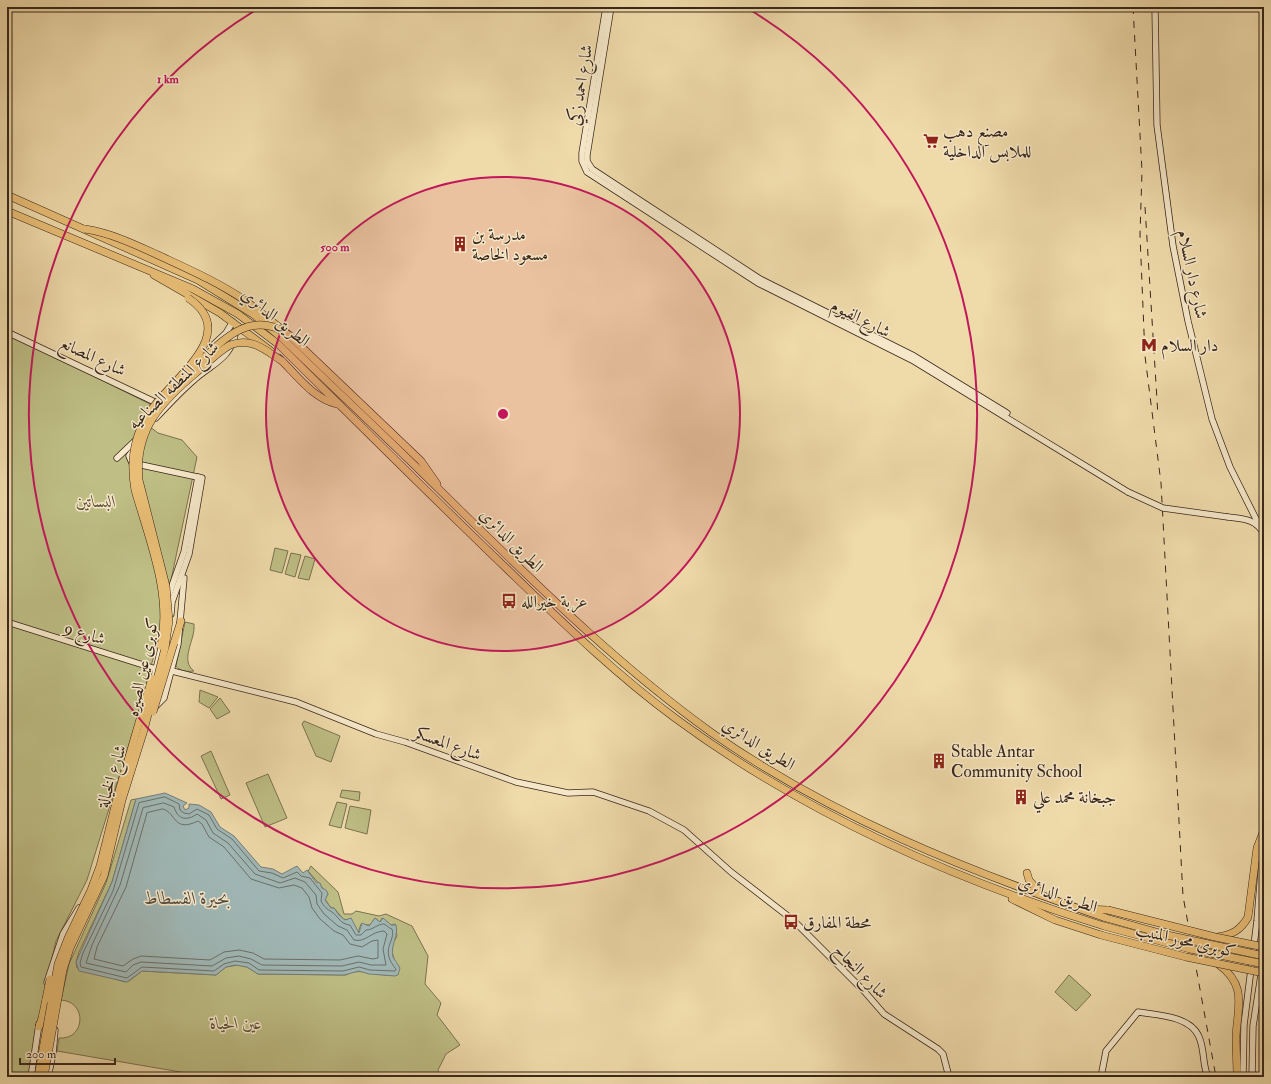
<svg xmlns="http://www.w3.org/2000/svg" width="1271" height="1084" font-family="'IM FELL Double Pica',Amiri,serif">
	<rect width="100%" height="100%" fill="#efdaaa"/>
	<filter id="stains"><feTurbulence type="fractalNoise" baseFrequency=".005" numOctaves="4"/><feColorMatrix values="0 0 0 0 .2 0 0 0 0 .09 0 0 0 0 .02 0 0 0 .5 -.17"/></filter>
	<radialGradient id="worn" r=".72"><stop offset=".6" stop-color="#630" stop-opacity="0"/><stop offset="1" stop-color="#630" stop-opacity=".3"/></radialGradient>
	<g fill="#bebe85" stroke="#7b7250">
		<polygon points="7,333 158,408 145,423 158,433 182,440 197,457 160,632 141,705 87,880 56,941 50,966 30,1077 7,1077"/>
		<polygon points="275,548 288,551 282,573 270,570"/>
		<polygon points="291,553 301,555 295,577 285,574"/>
		<polygon points="305,556 315,559 309,580 298,578"/>
		<path d="M185 622 194 624V628C194 641 180 661 194 671 188 672 179 671 176 666Z"/>
		<polygon points="200,690 218,697 209,708 199,702"/>
		<polygon points="220,698 230,712 217,719 210,709"/>
		<polygon points="304,721 340,736 331,762 316,756 302,724"/>
		<polygon points="211,751 230,795 221,799 201,756"/>
		<polygon points="268,774 287,818 265,827 246,783"/>
		<polygon points="342,790 360,792 359,801 340,797"/>
		<path d="M136 799 112 882 79 952 76 962 77 968 125 982 129 981 142 971 216 975 226 967 238 965 247 967 258 974 346 975C360 966 381 978 397 975L399 966 395 962 392 952 393 943 397 936 395 924 391 925 382 918 380 922 375 918 370 925 361 924 358 933 348 920 343 919 334 908H331L325 899 328 894 308 871 311 866 338 892 344 914H352L356 911 379 916 386 914 412 926 428 956 425 984 441 1003 437 1015 460 1045 446 1054 438 1070 441 1077H258L249 1075 241 1077H210L57 1051 59 1038C85 1040 88 1002 61 1000L69 964 106 883 131 800Z"/>
		<polygon points="337,802 347,804 341,828 329,825"/>
		<polygon points="350,806 371,810 367,834 345,828"/>
		<polygon points="1069,975 1091,995 1076,1011 1055,992"/>
	</g>
	<path fill="#a0b7b5" stroke="#767d78" d="M165 793 187 803 183 806 185 810 189 808V804L199 805 211 812 220 827 234 836 261 867 273 869 282 874 297 866 303 873 307 870 316 882 320 883 322 888 326 890 328 894 325 900 331 908H334L339 915 345 920 351 918 359 933 362 923 369 926 375 918 380 922 383 918 391 925H396C399 936 390 945 393 957 395 961 398 964 400 968L398 975 395 976 369 974 359 971 344 975 258 974 247 967 235 965 226 967 216 975 142 971 127 982 79 971 76 962 112 882 136 799Z"/>
	<g fill="none" stroke-linecap="round" stroke-linejoin="round">
		<g stroke="#6c6f68" stroke-width="1">
			<path d="M165 797 179 804 180 810 184 813 189 814 197 809 209 815 217 829 232 839 259 871 272 873 283 878 297 872 301 876 310 878 322 893 321 901C324 907 327 909 332 912 339 917 340 924 350 925L356 935H361L366 930C373 930 377 924 384 924 386 925 389 928 392 929 396 942 379 949 396 969L395 971 370 970 359 967 343 971 259 970 249 963 235 961 224 964 214 971 142 967 127 978 81 967 80 963 83 953 113 891 139 803Z"/>
			<path d="M164 803 174 807C178 820 187 821 197 814L206 820 213 833 228 843 255 874 280 883 295 878 305 882 316 895 317 904 324 914 338 926 347 930 354 940C365 943 372 931 384 931L387 934 383 949 386 965H371L359 962 342 966 262 965 251 959 239 956 226 958 212 966 141 962 133 965 126 972 86 963 92 945 120 885 143 808Z"/>
			<path d="M163 809C177 813 173 833 198 821L202 824 209 837 224 847 251 879 279 888 294 885 302 888 309 897 312 908 320 919 334 931 343 935 350 944 362 947 372 941 378 940V958L373 959 358 956 340 960 264 959 253 953 239 950 224 952 210 960 141 956 133 959 123 966 94 959 97 947 126 887 147 813Z"/>
		</g>
		<polyline stroke="#cab68e" stroke-width="5.5" stroke-dasharray="5.5 3" stroke-linecap="butt" points="232,323 239,294"/>
		<defs>
			<g id="secondary">
				<polyline points="606,7 582,153 582,161 587,172 758,283 912,360 1128,492"/>
				<polyline points="611,7 587,155 587,161 592,169 760,279 914,356 1007,413"/>
				<polyline points="1155,7 1157,125 1173,246 1188,321 1212,419 1230,467 1256,519 1264,529"/>
				<polyline points="7,332 159,404"/>
				<polyline points="197,360 226,333 232,323"/>
				<path d="M156 418C168 405 180 392 194 380 214 362 231 360 236 330"/>
				<polyline points="135,448 129,456 132,463 202,478 189,554 172,602 171,614"/>
				<polyline points="117,458 137,439"/>
				<path d="M1228 517C1244 519 1256 519 1264 534"/>
				<polyline points="168,597 184,552 198,477"/>
				<polyline points="7,622 156,669"/>
				<polyline points="172,671 296,702 376,734 405,742 516,782 568,793 593,792 649,811 684,830 731,872 793,920 864,991 884,1014 938,1049 943,1054 949,1077"/>
				<polyline points="153,682 162,644"/>
				<polyline points="155,707 164,698 178,644 184,578"/>
				<polyline points="47,982 63,934 79,908"/>
				<polyline points="31,1077 39,1024"/>
				<polyline points="48,1077 53,1054 55,1030"/>
				<path d="M1101 1077 1106 1051 1138 1012C1157 1015 1191 1016 1199 1037 1205 1050 1202 1064 1208 1077"/>
				<polyline points="1243,1077 1244,1025 1257,921 1264,835"/>
				<polyline points="1252,1077 1253,1026 1264,956"/>
			</g>
			<g id="highway">
				<path d="M7 195 198 280 253 314 282 338C341 395 401 451 459 509 540 588 620 667 712 733 832 817 968 871 1106 918"/>
				<path d="M7 211 193 289 238 314 278 344C354 419 429 494 506 568 560 620 614 673 675 718 804 813 951 879 1104 926"/>
				<polyline points="154,275 220,313 271,351"/>
				<polyline points="246,301 289,335 421,461 437,484"/>
				<path d="M279 358C296 374 313 399 337 404"/>
				<polyline points="174,643 181,621"/>
				<polyline points="1027,873 1029,880 1042,895"/>
				<polyline points="1012,899 1055,920 1101,935"/>
				<polyline points="1086,909 1108,910"/>
				<path d="M1217 937C1232 935 1241 930 1248 917L1257 848 1264 830"/>
				<path d="M1218 964C1247 985 1238 1005 1236 1036 1236 1050 1237 1064 1237 1077"/>
				<polyline points="39,1027 42,1018 46,999"/>
			</g>
		</defs>
		<use href="#secondary" stroke="#38271c" stroke-width="7"/>
		<use href="#highway" stroke="#38271c" stroke-width="8"/>
		<use href="#secondary" stroke="#f5e7c8" stroke-width="5.5"/>
		<use href="#highway" stroke="#e8bd75" stroke-width="7"/>
		<g stroke="#38271c" stroke-width="1" stroke-dasharray="7 7" stroke-linecap="butt">
			<polyline points="1133,7 1142,171 1140,235 1145,356 1161,483 1183,896 1216,1077"/>
			<polyline points="1145,207 1158,416"/>
		</g>
		<defs>
			<polyline id="secondary-bridge" points="1128,492 1163,508 1228,517"/>
			<g id="highway-bridge">
				<path d="M85 229C111 233 134 244 158 255 188 269 218 282 246 301"/>
				<path d="M186 375C216 348 247 305 289 335"/>
				<path d="M161 646C172 593 149 540 135 490 130 463 133 439 147 416 167 381 244 335 188 298"/>
				<polyline points="153,712 174,643"/>
				<polyline points="1108,910 1215,937 1264,947"/>
				<polyline points="1106,918 1167,935 1264,956"/>
				<polyline points="1104,926 1190,949 1264,964"/>
				<polyline points="1101,935 1186,957 1264,973"/>
				<polyline points="46,999 50,979"/>
				<polyline points="38,1077 58,964 68,938 91,890 100,866 117,798 152,678"/>
				<path d="M44 1077 63 970 70 948 104 876 122 800 144 730 165 648 169 621 166 586 139 480C134 430 161 402 197 372 207 363 218 352 230 345 252 337 265 350 282 361"/>
			</g>
		</defs>
		<use href="#secondary-bridge" stroke="#38271c" stroke-width="7" stroke-linecap="butt"/>
		<use href="#highway-bridge" stroke="#38271c" stroke-width="8" stroke-linecap="butt"/>
		<use href="#secondary-bridge" stroke="#f5e7c8" stroke-width="5.5"/>
		<use href="#highway-bridge" stroke="#e8bd75" stroke-width="7"/>
	</g>
	<circle cx="503" cy="414" r="237" fill="#c2185b" fill-opacity=".12"/>
	<g fill="none" stroke="#c2185b" stroke-width="2">
		<circle cx="503" cy="414" r="237"/>
		<path d="M747 8A474 474 0 1 1 259 8"/>
	</g>
	<defs>
		<symbol id="supermarket-bare" viewBox="-9 -9 18 18"><path d="M-6-5.5h2.5l.6 2H6L4.5 2H-2.5L-4.4-4H-6ZM-1.5 3.2a1.3 1.3 0 1 0 .1 0ZM3 3.2a1.3 1.3 0 1 0 .1 0Z" fill="#8f2418" stroke="#f5e7c8" stroke-width="2.5" paint-order="stroke"/></symbol>
		<symbol id="building-bare" viewBox="-9 -9 18 18"><path d="M-4-6H4V6H1V3H-1V6H-4ZM-2.5-4.3h1.7v1.8h-1.7ZM.8-4.3h1.7v1.8H.8ZM-2.5-1h1.7V.8h-1.7ZM.8-1h1.7V.8H.8Z" fill="#8f2418" stroke="#f5e7c8" stroke-width="2.5" paint-order="stroke"/></symbol>
		<symbol id="metro-bare" viewBox="-9 -9 18 18"><path d="M-5.5 5V-5H-3L0 0L3-5H5.5V5H3V-.5L0 4L-3-.5V5Z" fill="#8f2418" stroke="#f5e7c8" stroke-width="2.5" paint-order="stroke"/></symbol>
		<symbol id="bus-bare" viewBox="-9 -9 18 18"><path d="M-5-6H5V4H4V6H2V4H-2V6H-4V4H-5ZM-3.5-4V0h7V-4ZM-3.5 1.2v1.5H-2V1.2ZM2 1.2v1.5H3.5V1.2Z" fill="#8f2418" stroke="#f5e7c8" stroke-width="2.5" paint-order="stroke"/></symbol>
	</defs>
	<g fill-rule="evenodd">
		<use href="#supermarket-bare" x="920" y="130" width="22" height="22"/>
		<use href="#building-bare" x="449" y="233" width="22" height="22"/>
		<use href="#metro-bare" x="1138" y="334" width="22" height="22"/>
		<use href="#bus-bare" x="498" y="590" width="22" height="22"/>
		<use href="#building-bare" x="928" y="750" width="22" height="22"/>
		<use href="#building-bare" x="1010" y="786" width="22" height="22"/>
		<use href="#bus-bare" x="780" y="911" width="22" height="22"/>
	</g>
	<g text-anchor="middle" stroke-width="3" stroke-linejoin="round" paint-order="stroke">
		<g font-size="17" fill="#38271c" stroke="#f5e7c8">
			<text transform="translate(580 85) rotate(-81)" y="6">شارع احمد زكي</text>
			<text transform="translate(1193 274) rotate(78)" y="6">شارع دار السلام</text>
			<text transform="translate(276 317) rotate(39)" y="6">الطريق الدائري</text>
			<text transform="translate(861 318) rotate(27)" y="6">شارع الفيوم</text>
			<text transform="translate(93 356) rotate(25)" y="6">شارع المصانع</text>
			<text transform="translate(173 385) rotate(-44)" y="6">شارع المنطقه الصناعيه</text>
			<text transform="translate(512 540) rotate(45)" y="6">الطريق الدائري</text>
			<text transform="translate(85 633) rotate(17)" y="6">شارع 9</text>
			<text transform="translate(142 667) rotate(-78)" y="6">كوبرى عين الصيره</text>
			<text transform="translate(448 743) rotate(20)" y="6">شارع المعسكر</text>
			<text transform="translate(759 744) rotate(32)" y="6">الطريق الدائري</text>
			<text transform="translate(111 776) rotate(-73)" y="6">شارع الخيالة</text>
			<text transform="translate(1058 894) rotate(19)" y="6">الطريق الدائري</text>
			<text transform="translate(1186 940) rotate(13)" y="6">كوبري محور المنيب</text>
			<text transform="translate(861 971) rotate(46)" y="6">شارع النجاح</text>
		</g>
		<g font-size="17" fill="#38271c" stroke="#f5e7c8" text-anchor="start">
			<text x="943" y="137">مصنع دهب<tspan x="943" dy="20">للملابس الداخلية</tspan></text>
			<text x="472" y="240">مدرسة بن<tspan x="472" dy="20">مسعود الخاصة</tspan></text>
			<text x="1161" y="351">دار السلام</text>
			<text x="521" y="607">عزبة خيرالله</text>
			<text x="951" y="757">Stable Antar<tspan x="951" dy="20">Community School</tspan></text>
			<text x="1033" y="803">جبخانة محمد علي</text>
			<text x="803" y="928">محطة المفارق</text>
		</g>
		<g font-size="17" font-style="italic" fill="#5a4d36" stroke="#f5e7c8">
			<text x="96" y="507">البساتين</text>
			<text x="236" y="1029">عين الحياة</text>
		</g>
		<g font-size="18" font-style="italic" fill="#524b42" stroke="#f5e7c8">
			<text x="187" y="904">بحيرة الفسطاط</text>
		</g>
	</g>
	<circle cx="503" cy="414" r="6" fill="#c2185b" stroke="#f5e7c8" stroke-width="2"/>
	<g font-size="12" text-anchor="middle" font-weight="bold" fill="#c2185b" stroke="#f5e7c8" stroke-width="3" stroke-linejoin="round" paint-order="stroke">
		<text x="168" y="83">1 km</text>
		<text x="335" y="251">500 m</text>
	</g>
	<rect width="1271" height="1084" fill="none" stroke="#efdaaa" stroke-width="24"/>
	<rect x="8" y="8" width="1255" height="1068" fill="none" stroke="#38271c" stroke-width="2"/>
	<rect x="12" y="12" width="1247" height="1060" fill="none" stroke="#38271c"/>
	<path d="M20 1058v6h95v-6" fill="none" stroke="#38271c" stroke-width="2"/>
	<text x="26" y="1058" font-size="12" fill="#38271c" stroke="#f5e7c8" stroke-width="3" paint-order="stroke">200 m</text>
	<rect width="100%" height="100%" filter="url(#stains)"/>
	<rect width="100%" height="100%" fill="url(#worn)"/>
</svg>
